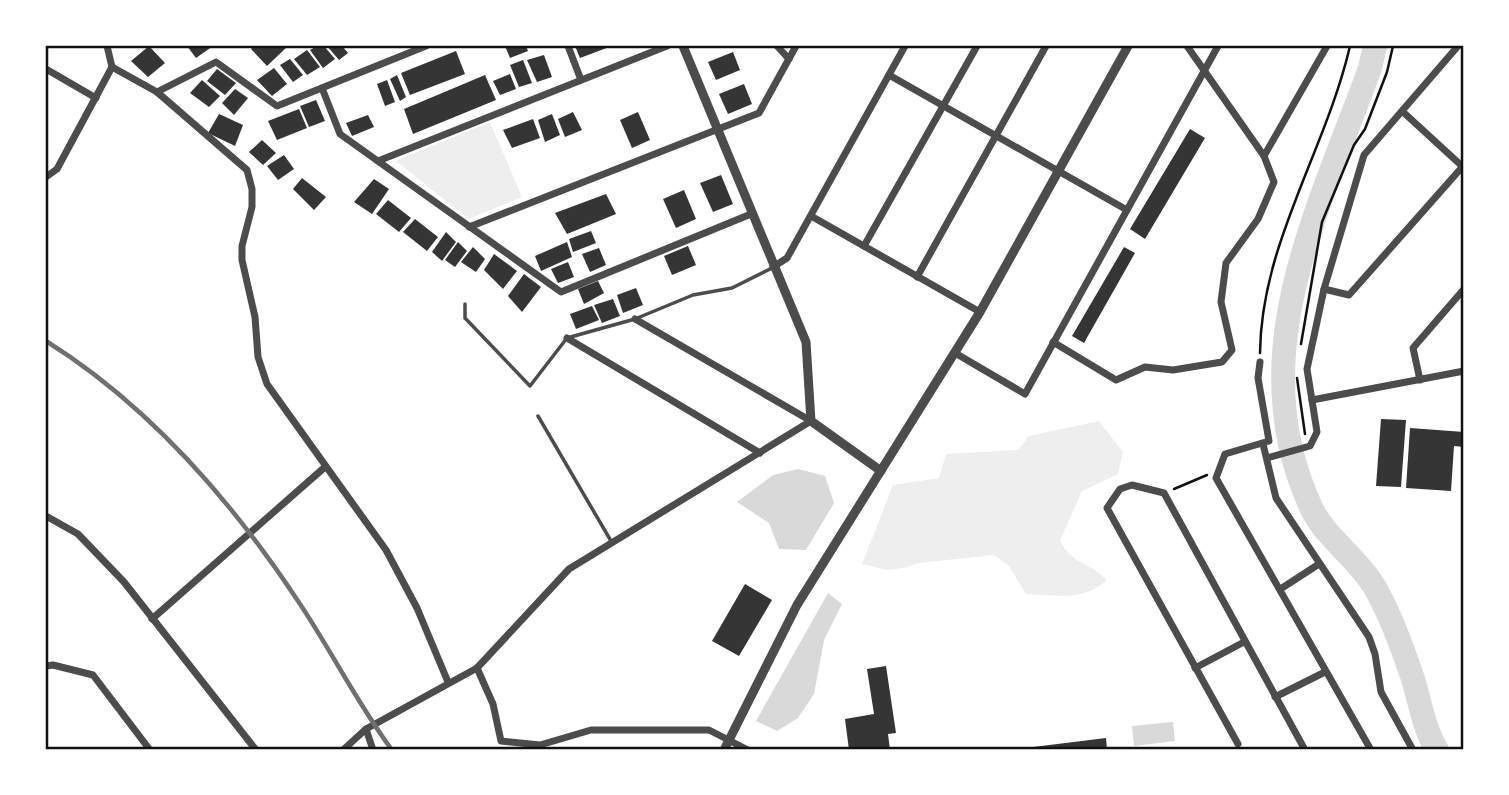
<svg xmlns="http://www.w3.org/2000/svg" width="1509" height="795" font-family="'Space Grotesk',sans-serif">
	<rect width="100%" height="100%" fill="#fff"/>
	<g fill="#eee">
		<polygon points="490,122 522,197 469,219 396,161"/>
		<path d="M1099 421 1123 452 1118 474 1082 491 1060 541C1074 566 1088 561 1107 580 1082 602 1057 595 1026 594L1009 566 994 555 918 563 904 568 887 570 862 564 893 485 939 478 946 454 1018 450 1029 436Z"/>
	</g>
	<g fill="#d9d9d9">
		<polygon points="798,469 825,476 834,503 806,550 779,549 769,523 737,502 773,475"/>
		<polygon points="828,593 842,604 824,640 814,694 798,718 777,731 756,721"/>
		<polygon points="1173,722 1175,741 1134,746 1132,726"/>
	</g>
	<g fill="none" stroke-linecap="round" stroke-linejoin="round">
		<path stroke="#d9d9d9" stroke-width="24" d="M1375 46 1370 68C1318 212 1241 356 1311 507 1324 537 1357 557 1374 586 1390 613 1403 649 1413 679 1420 702 1424 729 1437 750"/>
	</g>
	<g fill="#353535">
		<polygon points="149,46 165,63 148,77 131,61"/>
		<polygon points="187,46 213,46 196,58"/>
		<polygon points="254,46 285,46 287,47 267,66 251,49"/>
		<polygon points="317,46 324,46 335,59 323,68 310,50"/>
		<polygon points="327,46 342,46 348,53 339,60"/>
		<polygon points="505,46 526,46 528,51 510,58"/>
		<polygon points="575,46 612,46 580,58"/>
		<polygon points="307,50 320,67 307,75 294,59"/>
		<polygon points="456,51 465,74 410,95 401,73"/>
		<polygon points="733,52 740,70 716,80 708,62"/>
		<polygon points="544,55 552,77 537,82 527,60"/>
		<polygon points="290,59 303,75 293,82 280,65"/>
		<polygon points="523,60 532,83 519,87 510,65"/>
		<polygon points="274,68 287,84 272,96 257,80"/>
		<polygon points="217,69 236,83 225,95 207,81"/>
		<polygon points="510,74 516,89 500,95 493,81"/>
		<polygon points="397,75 406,97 400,101 390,79"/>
		<polygon points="485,75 496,100 413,134 404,109"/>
		<polygon points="202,80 220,96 209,107 190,93"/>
		<polygon points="387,80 395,102 385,106 377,84"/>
		<polygon points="744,84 752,104 728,114 719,94"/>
		<polygon points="235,89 248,98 234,115 222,103"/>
		<polygon points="316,100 325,121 309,127 300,106"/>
		<polygon points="299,109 307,128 277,140 268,121"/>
		<polygon points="573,112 582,130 565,137 558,119"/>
		<polygon points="638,112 650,140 632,148 620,120"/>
		<polygon points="219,114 243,125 235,146 208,133"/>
		<polygon points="552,114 560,135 545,142 538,120"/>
		<polygon points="368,115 374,127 352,136 346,123"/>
		<polygon points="533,119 540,138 512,148 503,130"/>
		<polygon points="1190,129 1205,138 1145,239 1130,229"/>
		<polygon points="262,140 276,153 263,165 249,152"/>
		<polygon points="284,155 294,169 278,180 267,166"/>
		<polygon points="721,175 733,204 713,212 700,183"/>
		<polygon points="302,178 326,197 314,210 293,189"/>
		<polygon points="374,179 389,189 372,214 354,202"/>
		<polygon points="684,190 696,219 676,228 663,199"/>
		<polygon points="606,194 616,214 567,234 555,213"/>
		<polygon points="388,200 411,218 399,232 376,214"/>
		<polygon points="415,219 438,237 427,251 403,232"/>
		<polygon points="591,231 596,243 573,252 569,239"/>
		<polygon points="446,232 456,242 442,261 432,252"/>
		<polygon points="458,242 467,251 455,267 445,260"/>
		<polygon points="567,242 572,257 541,271 535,256"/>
		<polygon points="688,246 696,265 672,275 664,256"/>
		<polygon points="473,247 485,259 476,272 461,262"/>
		<polygon points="1124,247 1135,253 1084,343 1072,336"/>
		<polygon points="599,248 606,265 590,272 582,254"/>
		<polygon points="494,254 517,271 503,289 484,270"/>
		<polygon points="568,262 574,277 558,283 551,269"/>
		<polygon points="524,274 541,287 522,312 508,296"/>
		<polygon points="598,281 604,293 584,304 578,289"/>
		<polygon points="636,288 643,305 623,313 617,295"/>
		<polygon points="613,299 620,316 602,323 594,305"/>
		<polygon points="592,306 599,320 576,329 570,314"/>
		<polygon points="1381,419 1406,420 1401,487 1376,486"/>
		<polygon points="1410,428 1464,432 1464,447 1454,446 1451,491 1406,488"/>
		<polygon points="745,584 772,600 739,656 712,641"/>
		<polygon points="886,666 896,733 888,734 890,750 849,750 845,719 874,714 867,669"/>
		<polygon points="1106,738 1107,750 1025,750 1025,748"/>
	</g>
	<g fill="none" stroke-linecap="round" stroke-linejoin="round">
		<g stroke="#111" stroke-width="2.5">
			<polyline points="1301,344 1322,222 1354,145 1365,129 1387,72 1393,46"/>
			<path d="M1260 353C1261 244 1326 150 1350 46"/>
			<polyline points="1297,378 1305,434"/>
			<polyline points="1174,489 1207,475"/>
		</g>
		<g stroke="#4c4c4c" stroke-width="3.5">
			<polyline points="465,304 465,318 530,386 567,338 635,319 693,295 732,288 772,268"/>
			<polyline points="538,416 611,541"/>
		</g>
		<g stroke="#4c4c4c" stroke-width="7">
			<polyline points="107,46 112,67 157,92 247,170 252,189 252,207 242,246 242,260 255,317 258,357 267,384 386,550 417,608 448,682"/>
			<polyline points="568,46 581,80"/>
			<polyline points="777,46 789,59"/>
			<polyline points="46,69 96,98"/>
			<polyline points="889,75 1127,210"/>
			<polyline points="322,88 340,134 561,292 751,214"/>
			<polyline points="157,92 216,62 277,106 426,46"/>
			<polyline points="1402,111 1463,167"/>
			<polyline points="1264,156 1327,46"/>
			<polyline points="378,161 667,46"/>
			<polyline points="46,177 57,169 112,67"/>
			<polyline points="811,216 980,312"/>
			<polyline points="469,227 759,113 796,46"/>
			<polyline points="864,246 977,46"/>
			<polyline points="773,267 787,258 905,46"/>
			<polyline points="917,277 1046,46"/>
			<polyline points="1324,289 1349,295 1464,165"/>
			<polyline points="567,338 760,453"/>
			<polyline points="1053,342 1116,380 1145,367 1173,370 1222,362 1232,350 1221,302 1226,263 1258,219 1274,182 1264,156 1187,46"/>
			<polyline points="955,353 1025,394 1218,46"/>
			<polyline points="1260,362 1258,378 1269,441 1225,454 1216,478 1371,750"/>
			<polyline points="1420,380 1413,348 1464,289"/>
			<polyline points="1312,400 1464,371"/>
			<polyline points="1263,444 1276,498 1369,637 1375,654 1381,692 1413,750"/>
			<polyline points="1267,458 1310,446 1317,432 1307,369 1324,289 1364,155 1458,46"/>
			<polyline points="46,516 78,534 124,582 256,750"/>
			<polyline points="1282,588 1319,564"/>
			<polyline points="152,619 325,467"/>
			<polyline points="46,666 53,665 93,675 150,750"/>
			<polyline points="477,668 493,704 501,741 540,745 591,730 709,730 748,750"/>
			<polyline points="1195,668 1244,642"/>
			<polyline points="1275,697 1325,672"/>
			<polyline points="366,729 373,750"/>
			<polyline points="1238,744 1107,508 1120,489 1132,485 1164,493 1305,750"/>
			<polyline points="343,750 366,729 477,668 569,569 811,421 635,319"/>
		</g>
		<g stroke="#4c4c4c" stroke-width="9">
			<polyline points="683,46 806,342 811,421 881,471"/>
			<polyline points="724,750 797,605 980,312 1128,46"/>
		</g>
		<path stroke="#707070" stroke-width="4.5" d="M46 341C150 406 231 500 298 601 331 650 357 703 392 750"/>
	</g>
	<rect width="1509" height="795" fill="none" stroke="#ffffff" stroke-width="94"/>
	<rect x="47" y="47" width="1415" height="701" fill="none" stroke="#111" stroke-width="2.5"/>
</svg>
